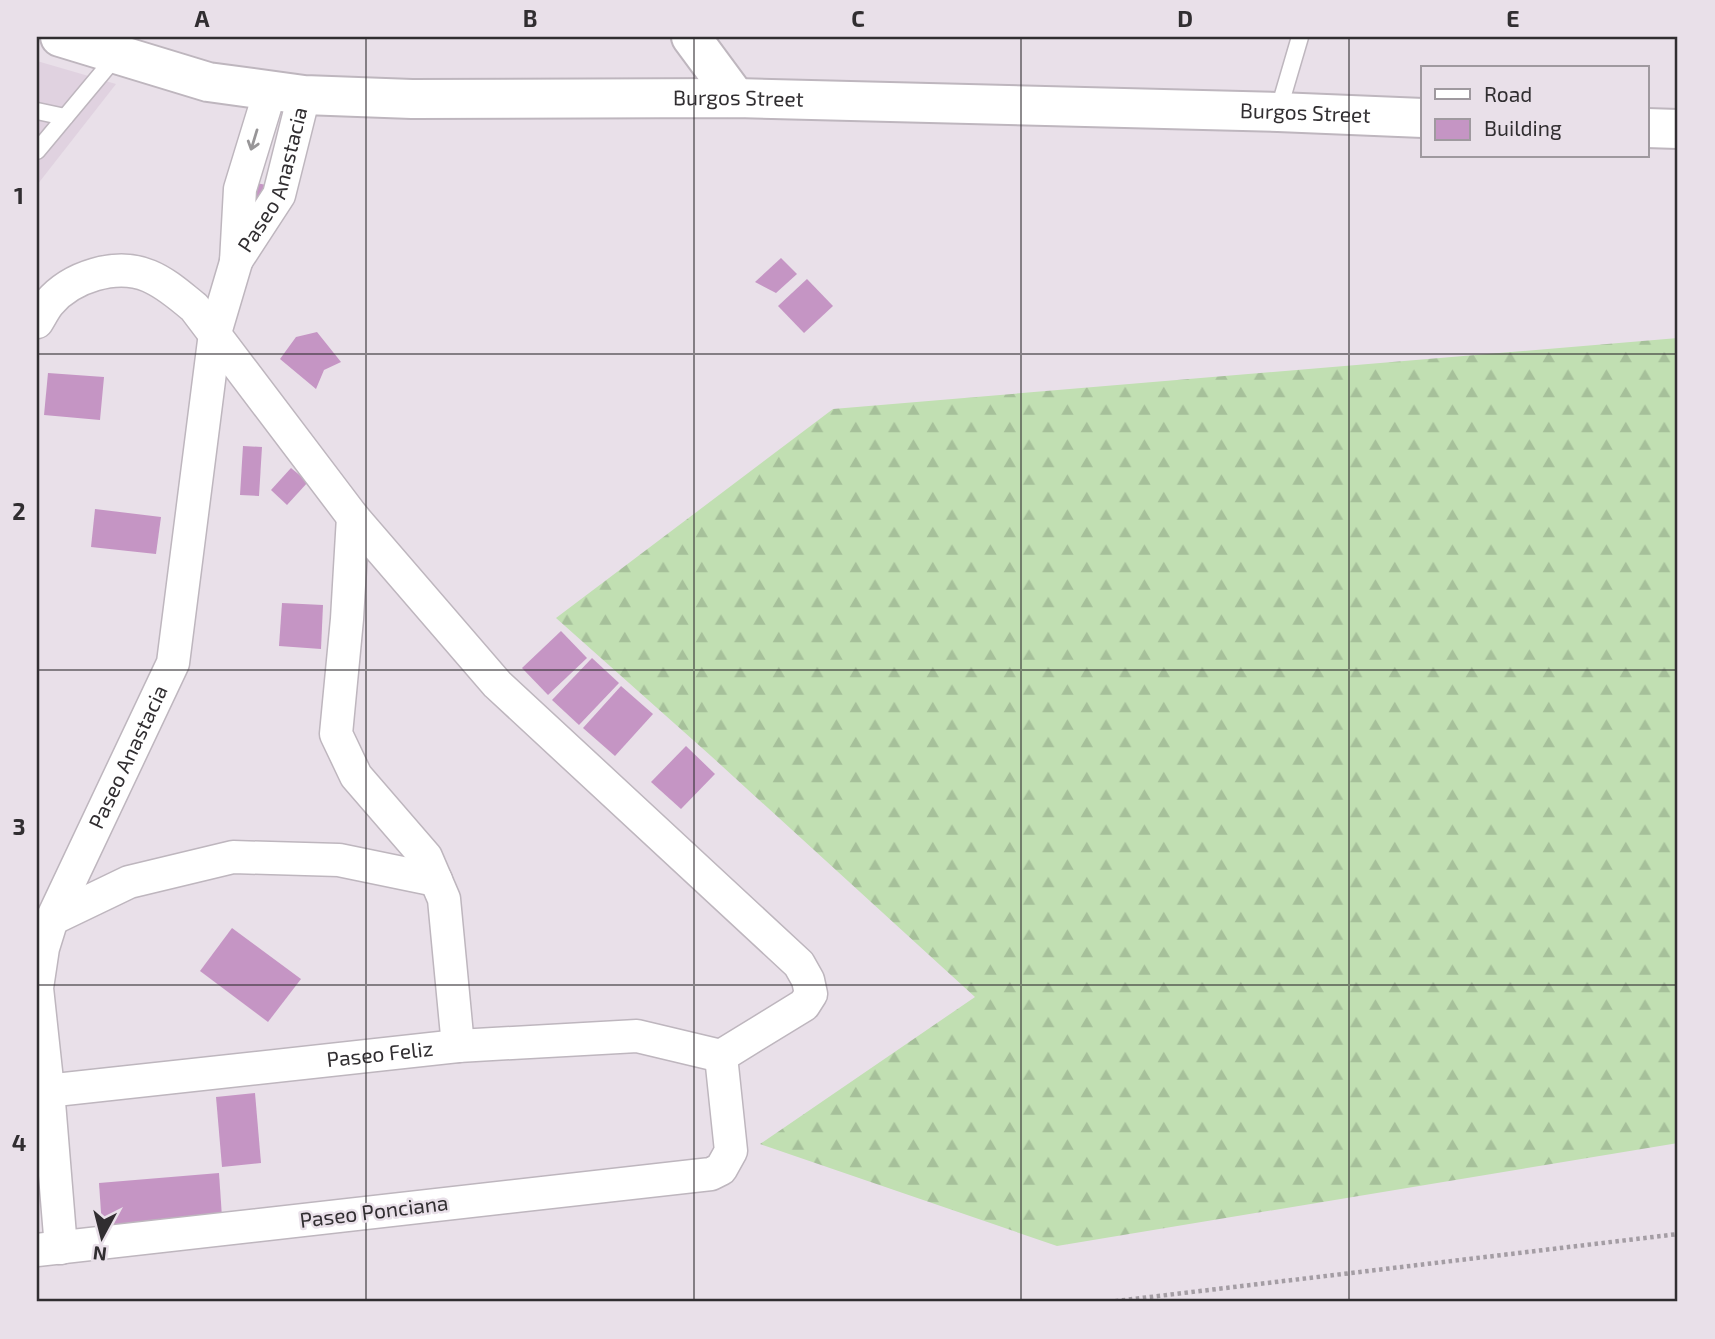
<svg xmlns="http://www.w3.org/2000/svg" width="1715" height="1339" font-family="'Exo 2',sans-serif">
	<defs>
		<pattern id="forest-firs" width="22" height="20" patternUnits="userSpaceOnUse" patternTransform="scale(1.75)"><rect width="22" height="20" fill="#c1dfb2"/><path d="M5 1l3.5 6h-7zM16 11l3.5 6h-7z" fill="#a6c09a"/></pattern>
	</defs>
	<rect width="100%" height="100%" fill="#e9e0e9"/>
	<polygon fill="#e0d2e0" points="37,61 116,84 37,185"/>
	<polygon fill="url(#forest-firs)" points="1678,338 1678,1143 1057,1246 760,1144 975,997 711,756 556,618 833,409"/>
	<g fill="#c595c4">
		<polygon points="252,182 271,186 264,209 246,204"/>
		<polygon points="781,258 797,274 776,293 755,282"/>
		<polygon points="807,279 833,306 804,333 778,306"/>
		<polygon points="317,332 341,362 324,370 316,389 280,359 296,337"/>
		<polygon points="48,373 104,377 100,420 44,415"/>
		<polygon points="243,446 262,447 259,496 240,495"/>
		<polygon points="291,468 308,482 287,505 271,490"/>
		<polygon points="95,509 161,517 156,554 91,547"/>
		<polygon points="282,603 323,605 321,649 279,646"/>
		<polygon points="561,631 587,658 548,695 522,668"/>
		<polygon points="592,658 619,683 579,725 552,700"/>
		<polygon points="621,686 653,714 615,756 583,728"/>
		<polygon points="686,746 715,774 681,809 651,782"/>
		<polygon points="232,928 301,979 268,1022 200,971"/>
		<polygon points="255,1093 261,1163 222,1167 216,1097"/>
		<polygon points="219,1173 222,1217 102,1227 99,1183"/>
	</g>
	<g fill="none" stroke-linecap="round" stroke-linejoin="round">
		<defs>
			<g id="service">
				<polyline points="37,111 65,117"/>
				<polyline points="1278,112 1300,37"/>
				<polyline points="37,151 117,55"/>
			</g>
			<g id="minor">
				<path id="s1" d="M236 261 279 195 304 95"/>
				<path d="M37 322C41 316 44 309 49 303 71 277 116 262 149 276 166 283 180 296 194 307L353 517 497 684 799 964 808 980 811 994 804 1005 721 1056 731 1151 721 1169 711 1174 37 1250"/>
				<polyline points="353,517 347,619 336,734 356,776 426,857 444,899 458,1046"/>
				<polyline points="52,919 129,882 233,857 339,860 436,880"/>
				<path id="s2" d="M37 1092 458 1046 637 1036 721 1056"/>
				<path id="s3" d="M61 1248 48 1090 37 988 43 948 52 919 173 663 215 333 236 262 240 189 270 91"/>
			</g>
			<g id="tertiary">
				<path id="s4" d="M60 37 208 82 304 95 412 99 736 98 1278 112 1423 118"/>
				<polyline points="691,37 736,98"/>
				<polyline points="1647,128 1678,129"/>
			</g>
		</defs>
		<use href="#service" stroke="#beb6be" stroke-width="19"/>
		<use href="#minor" stroke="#beb6be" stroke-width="35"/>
		<use href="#tertiary" stroke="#beb6be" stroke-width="42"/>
		<polyline stroke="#a49da4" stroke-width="4.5" stroke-dasharray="3.5 3.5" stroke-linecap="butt" points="1108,1302 1678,1234"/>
		<use href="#service" stroke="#fff" stroke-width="16"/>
		<use href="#minor" stroke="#fff" stroke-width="32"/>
		<use href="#tertiary" stroke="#fff" stroke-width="38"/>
	</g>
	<defs><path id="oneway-shaft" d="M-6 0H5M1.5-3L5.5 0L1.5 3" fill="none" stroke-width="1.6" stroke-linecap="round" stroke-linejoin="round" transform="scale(1.75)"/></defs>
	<use stroke="#989698" href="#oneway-shaft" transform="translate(254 140) rotate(107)"/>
	<path fill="none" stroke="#312e31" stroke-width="2" stroke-opacity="0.55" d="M366 37V1302M694 37V1302M1021 37V1302M1349 37V1302M37 354H1678M37 670H1678M37 985H1678"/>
	<g text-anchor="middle" stroke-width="5" stroke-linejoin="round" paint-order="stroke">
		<g font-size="21" fill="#312e31" stroke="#e9e0e9">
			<text dy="7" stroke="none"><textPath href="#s4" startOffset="686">Burgos Street</textPath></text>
			<text dy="7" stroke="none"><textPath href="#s4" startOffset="1253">Burgos Street</textPath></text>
			<text dy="7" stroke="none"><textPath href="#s1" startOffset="91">Paseo Anastacia</textPath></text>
			<text dy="7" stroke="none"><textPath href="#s3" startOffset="511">Paseo Anastacia</textPath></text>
			<text dy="7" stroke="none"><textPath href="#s2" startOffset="345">Paseo Feliz</textPath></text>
			<text transform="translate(374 1212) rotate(-7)" y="7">Paseo Ponciana</text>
		</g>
	</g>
	<rect width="1715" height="1339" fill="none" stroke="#e9e0e9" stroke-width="77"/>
	<rect x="1421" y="66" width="228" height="91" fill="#e9e0e9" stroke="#9f999f" stroke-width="2"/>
	<rect x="1435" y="89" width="35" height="10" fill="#ffffff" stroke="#9f999f" stroke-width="2"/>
	<text x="1484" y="102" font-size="21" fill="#312e31">Road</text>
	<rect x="1435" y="119" width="35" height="21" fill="#c595c4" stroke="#9f999f" stroke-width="2"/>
	<text x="1484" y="136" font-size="21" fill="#312e31">Building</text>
	<g transform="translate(102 1237) rotate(187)" stroke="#e9e0e9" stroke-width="5" paint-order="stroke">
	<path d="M0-5L12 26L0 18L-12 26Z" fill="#312e31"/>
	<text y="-10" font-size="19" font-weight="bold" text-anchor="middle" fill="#312e31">N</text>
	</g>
	<rect x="38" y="38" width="1638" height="1262" fill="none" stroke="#312e31" stroke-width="2.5"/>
	<g font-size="23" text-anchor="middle" font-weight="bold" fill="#312e31">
		<text x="202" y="27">A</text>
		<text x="530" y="27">B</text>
		<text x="858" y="27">C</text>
		<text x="1185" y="27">D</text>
		<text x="1513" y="27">E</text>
		<text x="19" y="204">1</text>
		<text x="19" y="520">2</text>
		<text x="19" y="835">3</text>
		<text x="19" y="1151">4</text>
	</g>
</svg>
